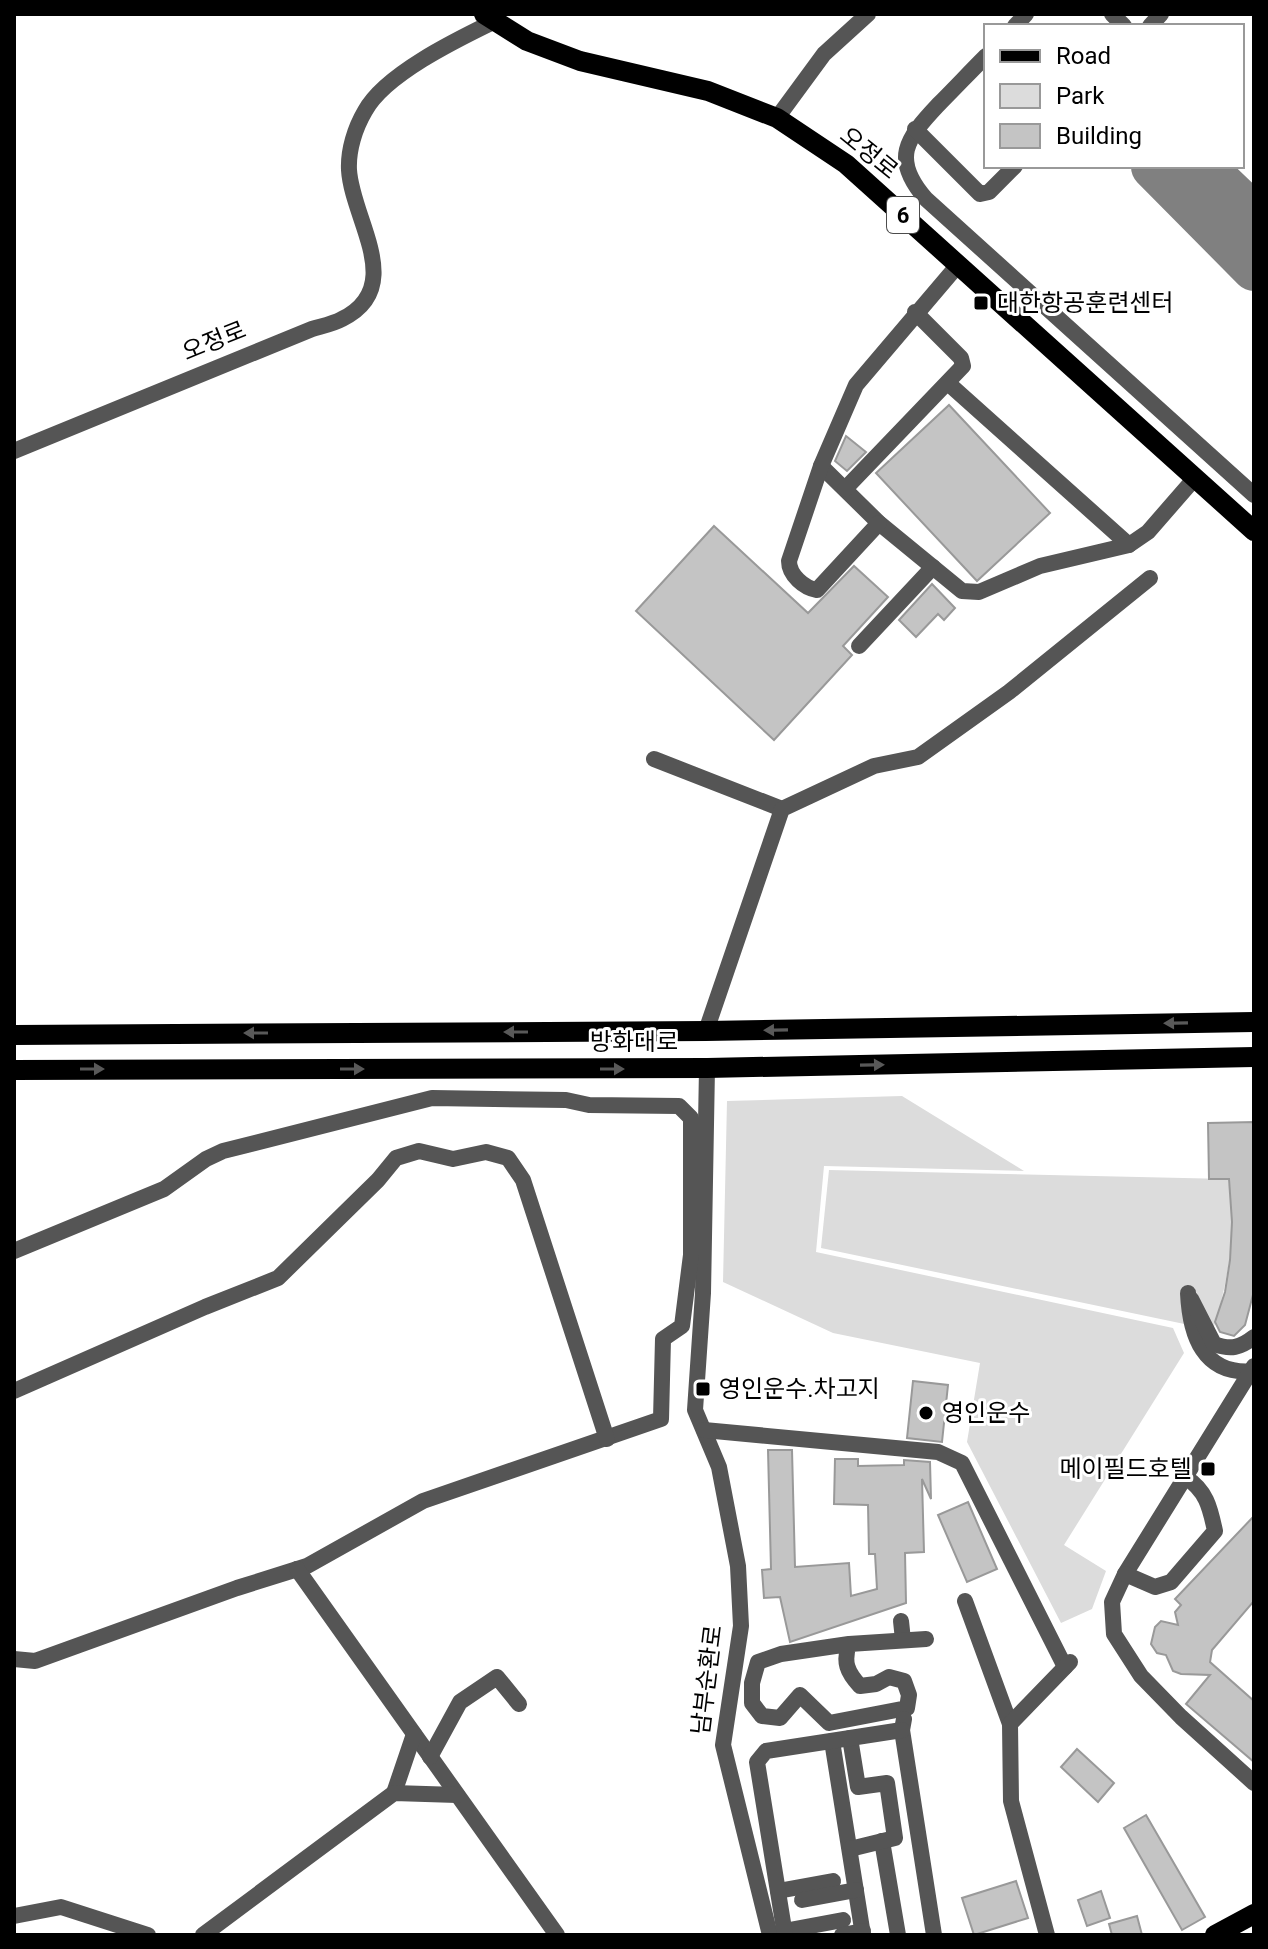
<svg xmlns="http://www.w3.org/2000/svg" width="1268" height="1949" font-family="Roboto,'Noto Sans KR',sans-serif">
	<rect width="100%" height="100%" fill="#fff"/>
	<g fill="#dcdcdc">
		<polygon points="902,1096 1024,1171 824,1166 816,1252 1173,1328 1184,1353 1064,1545 1106,1571 1092,1609 1061,1623 967,1442 980,1363 833,1333 723,1282 727,1101"/>
		<path d="M829 1170 1228 1179C1238 1230 1228 1281 1213 1330L821 1248Z"/>
	</g>
	<g fill="none" stroke-linecap="round" stroke-linejoin="round">
		<g stroke="#808080" stroke-width="44">
			<polyline points="1203,166 1254,215"/>
			<polyline points="1153,167 1254,269"/>
		</g>
	</g>
	<g fill="#c4c4c4" stroke="#999" stroke-width="2">
		<polygon points="949,405 1050,513 977,581 876,473"/>
		<polygon points="846,436 866,452 847,471 835,461"/>
		<polygon points="714,526 808,613 854,566 888,597 843,646 852,655 774,740 636,611"/>
		<polygon points="932,584 955,608 944,620 938,614 916,637 899,620"/>
		<polygon points="1254,1122 1254,1291 1245,1325 1234,1336 1220,1332 1215,1322 1225,1292 1230,1260 1232,1222 1229,1179 1209,1179 1208,1123"/>
		<polygon points="913,1381 948,1385 942,1442 907,1438"/>
		<polygon points="768,1450 792,1450 795,1567 849,1563 851,1596 877,1589 875,1554 869,1554 868,1505 834,1504 835,1459 858,1459 858,1466 904,1465 904,1460 930,1462 931,1499 922,1479 924,1552 905,1553 906,1603 790,1642 780,1597 764,1598 762,1570 771,1569"/>
		<polygon points="968,1502 997,1569 967,1582 938,1515"/>
		<polygon points="1254,1516 1254,1601 1212,1650 1210,1662 1254,1701 1254,1762 1186,1704 1210,1675 1181,1674 1173,1671 1166,1655 1157,1653 1151,1644 1155,1627 1161,1621 1178,1625 1175,1612 1181,1605 1175,1599"/>
		<polygon points="1077,1749 1114,1783 1098,1802 1061,1767"/>
		<polygon points="1146,1815 1205,1917 1182,1930 1124,1828"/>
		<polygon points="1016,1881 1028,1918 974,1935 962,1898"/>
		<polygon points="1101,1891 1110,1918 1087,1926 1078,1900"/>
		<polygon points="1137,1916 1142,1935 1112,1935 1109,1924"/>
	</g>
	<g fill="none" stroke-linecap="round" stroke-linejoin="round">
		<g stroke="#555" stroke-width="16">
			<polyline points="1112,14 1124,26"/>
			<polyline points="1015,26 1026,14"/>
			<polyline points="1150,26 1161,14"/>
			<path d="M986 56C970 72 954 89 938 105 906 139 891 159 926 199L1254 495"/>
			<polyline points="777,118 824,54 868,14"/>
			<polyline points="915,129 980,194 989,192 1015,166"/>
			<polyline points="949,384 1129,545"/>
			<path d="M14 451 312 329C322 326 333 324 342 319 407 287 352 220 349 170 348 150 355 128 365 111 385 74 458 39 495 21"/>
			<polyline points="821,466 879,523 962,591 979,592 1040,566 1129,545 1148,532 1195,478"/>
			<polyline points="845,489 963,366 961,358 915,312"/>
			<path d="M879 523 817 590C804 588 789 575 789 561L821 466 856 385 958 265"/>
			<polyline points="859,646 933,567"/>
			<polyline points="654,759 782,809"/>
			<polyline points="706,1031 782,809 874,766 918,757 1009,692 1150,578"/>
			<polyline points="707,1068 703,1293 695,1410 719,1467 738,1566 741,1626 723,1745 770,1935"/>
			<polyline points="14,1251 164,1189 206,1159 223,1151 432,1098 566,1100 589,1105 679,1106 691,1118 691,1255 682,1326 663,1339 661,1419 423,1501 307,1566 237,1588 35,1661 14,1659"/>
			<path d="M1188 1293C1190 1335 1203 1376 1254 1371"/>
			<path d="M1191 1299 1214 1344C1231 1350 1240 1348 1254 1337"/>
			<polyline points="1254,1366 1125,1574 1112,1602 1114,1634 1141,1676 1181,1717 1254,1783"/>
			<polyline points="14,1391 205,1307 278,1278 378,1180 396,1158 419,1151 453,1159 486,1152 508,1158 523,1180 607,1439"/>
			<polyline points="704,1430 938,1452 962,1463 1065,1667"/>
			<polyline points="297,1569 557,1935"/>
			<path d="M1125 1574 1155 1587 1171 1582 1215 1531C1210 1507 1206 1490 1185 1477"/>
			<polyline points="965,1601 1010,1724"/>
			<polyline points="901,1621 903,1640"/>
			<path d="M849 1644 781 1654 758 1662 752 1683V1703L762 1716 780 1718 800 1695 829 1723 907 1708 909 1695 904 1681 889 1677 876 1684 860 1686C847 1672 843 1662 849 1644L926 1639"/>
			<polyline points="904,1719 902,1730 934,1935"/>
			<polyline points="832,1741 863,1935"/>
			<polyline points="430,1757 460,1702 497,1677 519,1704"/>
			<polyline points="394,1793 414,1734"/>
			<polyline points="882,1841 898,1935"/>
			<polyline points="850,1849 895,1838 887,1783 858,1787 850,1738"/>
			<polyline points="778,1891 833,1881"/>
			<polyline points="802,1900 856,1890"/>
			<polyline points="14,1916 61,1907 148,1935"/>
			<polyline points="784,1931 843,1920"/>
			<polyline points="203,1935 394,1793 457,1795"/>
			<polyline points="785,1935 757,1762 766,1751 902,1730"/>
			<polyline points="842,1935 863,1931"/>
			<polyline points="1047,1935 1011,1801 1010,1724 1070,1662"/>
		</g>
		<g stroke="#000" stroke-width="20">
			<polyline points="484,14 527,41 580,61 708,91 777,118 846,164 1254,531"/>
			<polyline points="14,1035 706,1031 1254,1022"/>
			<polyline points="14,1070 707,1068 1254,1057"/>
			<polyline points="1215,1935 1254,1914"/>
		</g>
	</g>
	<defs><path id="oneway-solid" d="M-6-.8H1V-3.2L6.5 0L1 3.2V.8H-6Z" transform="scale(2)"/></defs>
	<g fill="#595959">
		<use href="#oneway-solid" transform="translate(1176 1023) rotate(179)"/>
		<use href="#oneway-solid" transform="translate(776 1030) rotate(179)"/>
		<use href="#oneway-solid" transform="translate(516 1032) rotate(180)"/>
		<use href="#oneway-solid" transform="translate(256 1033) rotate(180)"/>
		<use href="#oneway-solid" transform="translate(872 1065) rotate(-1)"/>
		<use href="#oneway-solid" transform="translate(92 1069)"/>
		<use href="#oneway-solid" transform="translate(352 1069)"/>
		<use href="#oneway-solid" transform="translate(612 1069)"/>
	</g>
	<g fill="#000" stroke="#fff" stroke-width="3">
		<rect x="973" y="295" width="16" height="16" rx="4"/>
		<rect x="695" y="1381" width="16" height="16" rx="4"/>
		<circle cx="926" cy="1413" r="8"/>
		<rect x="1200" y="1461" width="16" height="16" rx="4"/>
	</g>
	<g text-anchor="middle" stroke-width="6" stroke-linejoin="round" paint-order="stroke">
		<rect fill="#fff" stroke="#4c4c4c" stroke-width="2" x="887" y="197" width="32" height="36" rx="6"/>
		<g font-size="22" font-weight="bold" fill="#000">
			<text x="903" y="223">6</text>
		</g>
		<g font-size="24" fill="#000" stroke="#fff">
			<text transform="translate(869 153) rotate(39)" y="8">오정로</text>
			<text transform="translate(214 341) rotate(-22)" y="8">오정로</text>
			<text x="634" y="1050">방화대로</text>
			<text transform="translate(707 1680) rotate(-83)" y="8">남부순환로</text>
		</g>
		<g font-size="24" fill="#000" stroke="#fff" text-anchor="start">
			<text x="997" y="311">대한항공훈련센터</text>
			<text x="719" y="1397">영인운수.차고지</text>
			<text x="942" y="1421">영인운수</text>
			<text x="1192" y="1477" text-anchor="end">메이필드호텔</text>
		</g>
	</g>
	<rect width="1268" height="1949" fill="none" stroke="#000000" stroke-width="32"/>
	<rect x="984" y="24" width="260" height="144" fill="#ffffff" stroke="#999999" stroke-width="2"/>
	<rect x="1000" y="50" width="40" height="12" fill="#000000" stroke="#999999" stroke-width="2"/>
	<text x="1056" y="64" font-size="24" fill="#000000">Road</text>
	<rect x="1000" y="84" width="40" height="24" fill="#dcdcdc" stroke="#999999" stroke-width="2"/>
	<text x="1056" y="104" font-size="24" fill="#000000">Park</text>
	<rect x="1000" y="124" width="40" height="24" fill="#c4c4c4" stroke="#999999" stroke-width="2"/>
	<text x="1056" y="144" font-size="24" fill="#000000">Building</text>
</svg>
